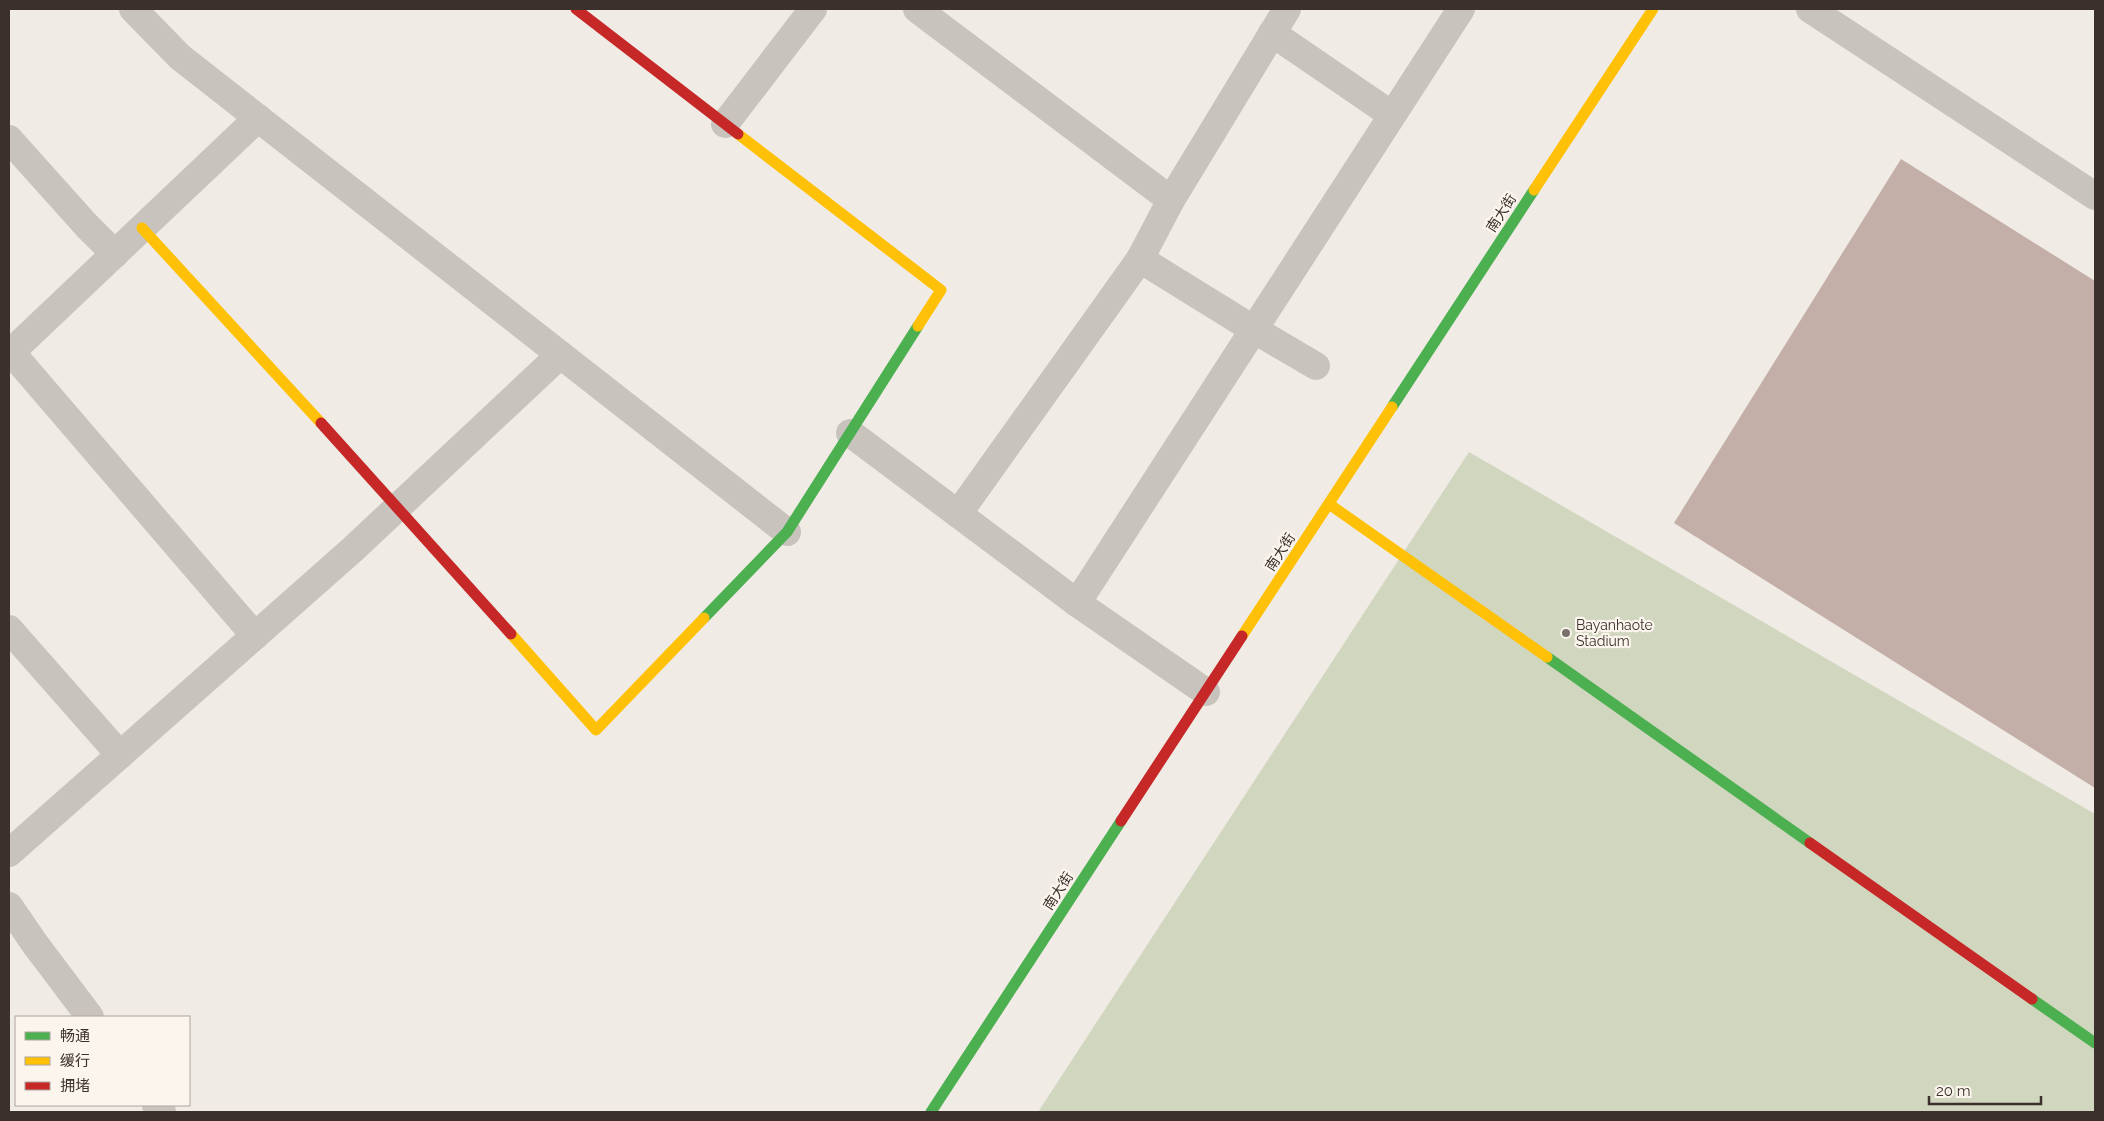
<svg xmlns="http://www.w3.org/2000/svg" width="2104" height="1121" font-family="Raleway,'Noto Sans SC',sans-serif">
	<rect width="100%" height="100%" fill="#f0ebe5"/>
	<polygon fill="#d1d6bf" points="1469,452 2095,814 2095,1112 1038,1112"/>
	<polygon fill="#c3afa7" points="1901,159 2095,281 2095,788 1674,523"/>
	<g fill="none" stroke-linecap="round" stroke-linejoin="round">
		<g stroke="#c9c3be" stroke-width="28">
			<polyline points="133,9 180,57 787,532"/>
			<polyline points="917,9 1171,200"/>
			<polyline points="1810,9 2095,196"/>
			<polyline points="1272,33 1392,115"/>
			<polyline points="725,124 813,9"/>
			<polyline points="9,139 87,226 115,254"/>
			<polyline points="1140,259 1253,329 1316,366"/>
			<polyline points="11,352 255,636"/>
			<polyline points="9,354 258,118"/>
			<polyline points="850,433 1077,603 1206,692"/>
			<polyline points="958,514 1140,259 1171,200 1287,9"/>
			<polyline points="1077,603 1461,9"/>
			<polyline points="9,629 120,755"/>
			<polyline points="9,853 352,550 560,355"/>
			<polyline points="9,906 35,944 90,1017"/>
			<polyline points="156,1105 162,1112"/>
		</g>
		<g stroke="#4caf50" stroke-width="11">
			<polyline points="1392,407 1534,190"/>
			<polyline points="704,618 787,532 918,326"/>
			<polyline points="1547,657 1810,843"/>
			<polyline points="2032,999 2095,1043"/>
			<polyline points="931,1112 1121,821"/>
		</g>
		<g stroke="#ffc107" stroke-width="11">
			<polyline points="738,134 941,290 918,326"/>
			<polyline points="1534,190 1653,9"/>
			<polyline points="142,228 321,423"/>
			<polyline points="1329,504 1547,657"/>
			<polyline points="511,634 596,730 704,618"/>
			<polyline points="1242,636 1392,407"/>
		</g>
		<g stroke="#c62828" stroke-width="11">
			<polyline points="576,9 738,134"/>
			<polyline points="321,423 511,634"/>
			<polyline points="1121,821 1242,636"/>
			<polyline points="1810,843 2032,999"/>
		</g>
	</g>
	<circle fill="#7a716c" stroke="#fbf5ee" stroke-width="2" cx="1566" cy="633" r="5"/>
	<g text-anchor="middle" stroke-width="4.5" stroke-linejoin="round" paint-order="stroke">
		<g font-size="14" fill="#3b302b" stroke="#fbf5ee">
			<text transform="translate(1501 213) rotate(-57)" y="5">南大街</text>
			<text transform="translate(1280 552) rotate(-57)" y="5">南大街</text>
			<text transform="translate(1058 891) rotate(-57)" y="5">南大街</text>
		</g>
		<g font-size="14" fill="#3b302b" stroke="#fbf5ee" text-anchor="start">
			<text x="1576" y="630">Bayanhaote<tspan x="1576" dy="16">Stadium</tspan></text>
		</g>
	</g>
	<rect width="2104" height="1121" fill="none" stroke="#3b302b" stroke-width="20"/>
	<rect x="15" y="1016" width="175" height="90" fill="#fbf5ee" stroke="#aea6a0"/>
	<rect x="25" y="1032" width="25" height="8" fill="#4caf50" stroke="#aea6a0"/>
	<text x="60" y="1041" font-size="15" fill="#3b302b">畅通</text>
	<rect x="25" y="1057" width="25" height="8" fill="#ffc107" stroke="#aea6a0"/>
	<text x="60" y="1066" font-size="15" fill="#3b302b">缓行</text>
	<rect x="25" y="1082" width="25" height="8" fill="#c62828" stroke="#aea6a0"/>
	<text x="60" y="1091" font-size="15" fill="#3b302b">拥堵</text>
	<path d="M1929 1096v8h112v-8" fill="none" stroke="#3b302b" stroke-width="2.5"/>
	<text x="1936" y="1096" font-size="15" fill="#3b302b" stroke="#fbf5ee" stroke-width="4" paint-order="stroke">20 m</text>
</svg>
